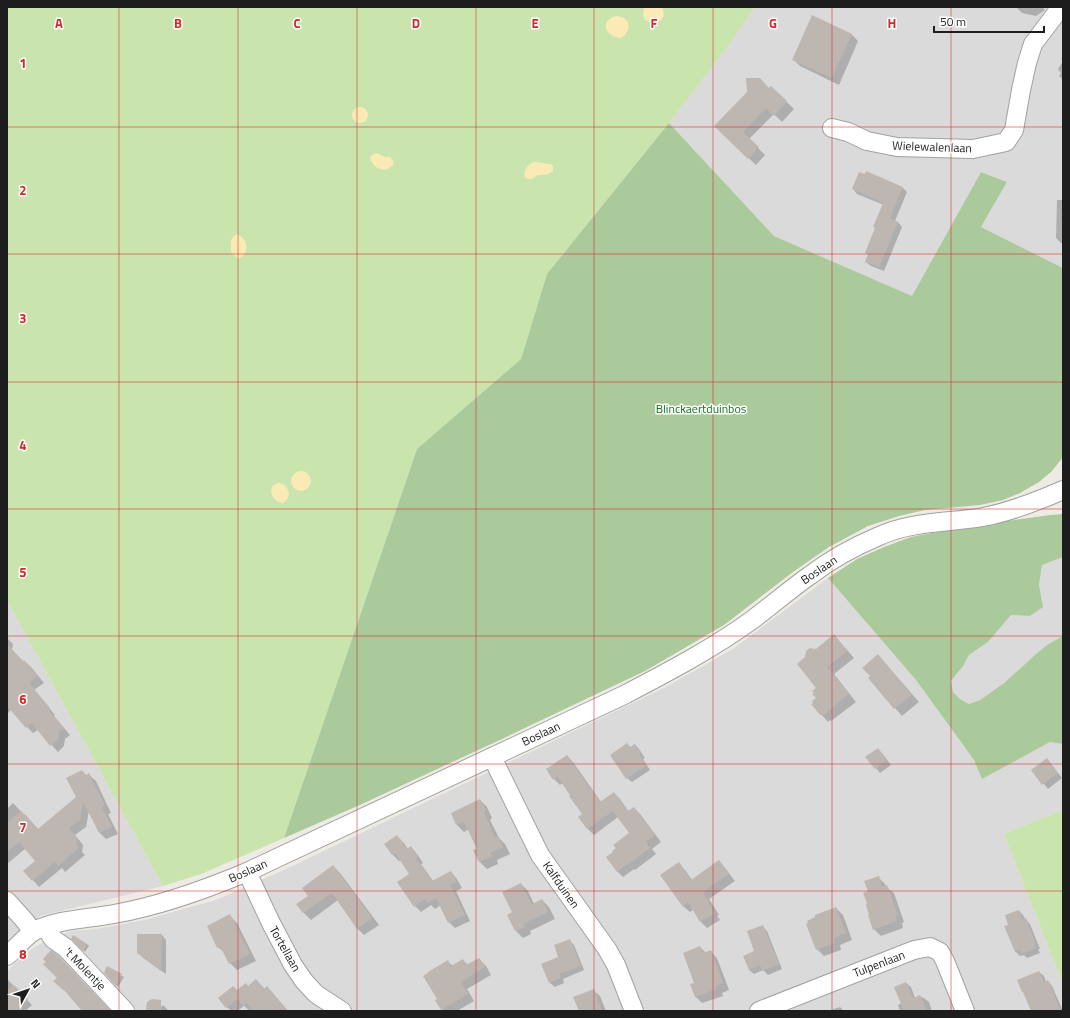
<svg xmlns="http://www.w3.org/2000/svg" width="1070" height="1018" font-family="'Titillium Web',sans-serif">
	<rect width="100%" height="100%" fill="#eeeae4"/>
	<g fill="#dbdada">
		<polygon points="755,7 1063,7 1063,268 981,227 1007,182 981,172 912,296 774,236 669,123 728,46"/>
		<polygon points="1063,557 1063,636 1047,645 1036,654 1004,683 980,700 969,704 960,699 953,692 951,681 963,666 969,655 988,642 1011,615 1030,616 1042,607 1039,585 1042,565"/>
		<polygon points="828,578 916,680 974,760 982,778 1050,742 1063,744 1063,810 1004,834 1063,984 1063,1011 7,1011 7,971 21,958 33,948 47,940 71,931 96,929 144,920 216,900 286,869 666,687 733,649"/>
		<polygon points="7,600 163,886 40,916 24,928 7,943"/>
	</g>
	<g fill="#c9e4ad">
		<polygon points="7,7 755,7 728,46 669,123 547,274 521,359 417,449 284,838 201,874 163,886 7,600"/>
		<polygon points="1063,810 1063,984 1004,834"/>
	</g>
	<g fill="#aaca9b">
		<polygon points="669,123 774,236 912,296 981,172 1007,182 981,227 1063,268 1063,457 1052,471 1039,482 1020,493 1003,500 980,505 925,510 899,516 868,526 829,547 793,572 724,625 645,671 504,738 362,804 284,838 417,449 521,359 547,274"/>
		<polygon points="1063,514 1063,557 1042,565 1039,585 1043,607 1030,616 1011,615 988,642 969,655 963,666 951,681 953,692 960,699 969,704 980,700 1004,683 1036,654 1047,645 1063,636 1063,744 1050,742 982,779 974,760 916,680 828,578 857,559 884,547 911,537 958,528 1050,515"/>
	</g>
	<g fill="#f9eab6">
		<path d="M644 7H662C668 21 657 25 645 20L643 15Z"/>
		<path d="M616 16C631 17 633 30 621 38 606 37 598 21 616 16Z"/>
		<circle cx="360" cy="115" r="8"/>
		<path d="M377 153 385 157H390L393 160 394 164C393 165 389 168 388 169 380 172 371 165 370 157L374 154Z"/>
		<path d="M534 162 551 164 553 167V171C548 175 544 175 538 175 532 178 533 181 525 178 523 170 527 165 534 162Z"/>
		<path d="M237 234C248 239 251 253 238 259L231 252C231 245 229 238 237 234Z"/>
		<circle cx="301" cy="481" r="10"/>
		<path d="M278 483C289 484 293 497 283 503 275 502 273 498 271 491L273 485Z"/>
	</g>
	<g fill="#0003">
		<polygon points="1016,7 1043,7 1045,10 1036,16 1022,13"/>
		<polygon points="851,34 858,41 839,85 800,66 793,59"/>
		<polygon points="1063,57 1063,80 1059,76 1061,73 1058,69 1063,61 1061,59"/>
		<polygon points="771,87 794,109 782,122 774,114 749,139 765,155 756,165 722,133"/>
		<polygon points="903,188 907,192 895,221 898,222 902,227 884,271 871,266 866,262 869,255 866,253 884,205 857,194 853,189"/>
		<polygon points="1057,200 1063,200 1063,243 1061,243 1056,238"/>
		<polygon points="834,635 854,658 834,674 856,702 831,721 830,720 828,722 813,705 817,698 816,650"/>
		<polygon points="7,638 13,644 12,650 23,662 24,661 31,667 44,683 34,690 55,715 54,716 70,735 65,739 64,746 58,752 38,730 33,733 11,710 7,714"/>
		<polygon points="878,655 919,702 902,716 869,678 871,676"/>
		<polygon points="635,745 639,749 645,758 643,759 650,770 632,782 627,778 630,748"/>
		<polygon points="882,753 891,765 880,773 876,768"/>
		<polygon points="567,756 573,762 601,802 614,793 620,799 629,812 634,808 640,814 661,842 652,849 656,854 635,870 634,869 623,877 617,871 614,852 630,833 618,817 594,835 588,829 580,817 583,814 572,795 563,783 560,785 554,779"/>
		<polygon points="1051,764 1062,778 1048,789 1033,770"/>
		<polygon points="82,771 87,776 89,775 96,781 111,813 108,814 118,834 106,839 100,833 89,811 86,827 75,835 83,845 82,852 85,855 65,872 62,868 39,887 25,871 37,861 26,848 7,864 7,809 13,803 39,830 77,797"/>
		<polygon points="480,800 487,807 492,818 490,820 499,838 505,844 510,854 497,860 498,864 487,869 480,862 475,850 478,849 469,829 464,832 457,825 452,814"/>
		<polygon points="397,836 404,843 408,849 411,848 417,854 423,863 421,864 433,881 451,872 457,879 462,888 456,891 470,921 455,928 449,922 441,905 435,909 431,905 421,912 415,906 411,874 401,860 399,861 393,855 386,844"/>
		<polygon points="719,861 725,868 735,881 709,899 719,915 717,916 720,920 707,928 701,922 694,909 690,912 683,906 678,864 685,870 692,880"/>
		<polygon points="333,866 340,873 379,925 364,935 357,928 338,900 311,920 304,913 298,904 309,896"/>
		<polygon points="878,877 885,884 886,887 894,893 904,922 902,923 903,928 881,936 874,929 869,892"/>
		<polygon points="521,884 528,891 534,904 542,900 549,907 555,919 530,931 531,934 523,938 516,931 508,916 513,913"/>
		<polygon points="836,908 843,915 852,940 840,945 841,950 824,956 817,949 817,918"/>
		<polygon points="1019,911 1023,915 1025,919 1030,924 1040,949 1038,949 1040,953 1027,958 1024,955 1020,956 1016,952 1006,927 1010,925"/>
		<polygon points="230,916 237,923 256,961 237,970 230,963 225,953 218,947"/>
		<polygon points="762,926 767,931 782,969 768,975 763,970 754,974 749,970 756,952"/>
		<polygon points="162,935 166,940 166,974 142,957"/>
		<polygon points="72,939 87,944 89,946 85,952"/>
		<polygon points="569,940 574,945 584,970 563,979 564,983 555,987 550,983 560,958"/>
		<polygon points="700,947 706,953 710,951 717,958 729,990 722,993 723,996 702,1003 695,996"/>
		<polygon points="479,959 486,966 491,975 467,989 474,1001 457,1011 444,1011 442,1009 438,999 448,962 453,966 463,960 468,965"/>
		<polygon points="108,968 124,977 118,987 105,973"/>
		<polygon points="1039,972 1044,976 1046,982 1048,981 1052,986 1063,1011 1034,1011"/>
		<polygon points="7,979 32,1005 25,1011 7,1011"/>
		<polygon points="256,980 265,989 267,987 288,1011 254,1011 253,1010 250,1011 244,1006 237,1011 231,1011 227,1007 237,991 248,987"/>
		<polygon points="906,983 911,987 915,998 920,996 923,998 924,998 929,1002 932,1011 900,1011 898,1005 902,1003"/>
		<polygon points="593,990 600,996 606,1011 580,1011"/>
		<polygon points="163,1005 169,1011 157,1011"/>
		<polygon points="840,1007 844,1011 828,1011"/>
	</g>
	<g fill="#beb6b1">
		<polygon points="812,15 852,34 832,78 792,60"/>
		<polygon points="746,78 760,78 769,88 771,86 787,101 774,116 766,108 743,132 759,147 748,159 714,126 747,92"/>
		<polygon points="866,171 903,187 890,218 898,222 879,267 865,262 868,254 865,253 875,228 873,227 883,203 852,189 859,172 865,174"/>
		<polygon points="834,634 847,651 827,667 849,694 824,715 822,714 820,715 811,704 813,703 812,701 816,698 812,694 814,693 812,691 816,688 797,664 805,657 806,651 810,648 816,649"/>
		<polygon points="7,644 23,661 24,660 38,676 29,683 50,708 48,709 64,728 59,732 58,740 50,746 32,723 26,728 7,706"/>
		<polygon points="878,654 912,695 894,709 868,678 870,676 862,668"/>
		<polygon points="627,743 630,747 635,744 641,753 639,754 647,765 626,779 610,755"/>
		<polygon points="878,748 887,760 875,769 865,757"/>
		<polygon points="567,755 600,802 614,792 628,811 634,807 655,835 646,842 650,848 628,865 627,864 617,872 606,857 613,852 612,851 616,848 613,845 629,833 613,811 587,829 578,817 582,814 569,796 570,795 557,776 553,780 546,769"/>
		<polygon points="1047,758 1058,773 1042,785 1031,770"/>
		<polygon points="82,770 85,776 89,773 105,806 102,807 112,827 99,833 83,801 80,820 69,828 77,838 76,844 79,848 58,866 55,862 32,881 23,871 35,861 19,842 7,852 7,823 21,811 24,815 25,814 38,829 76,797 66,778"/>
		<polygon points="480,799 486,811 484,812 495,837 498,836 503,847 490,853 492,856 479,862 473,850 477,849 464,822 456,825 451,813"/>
		<polygon points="397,835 407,849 411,846 418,856 416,858 432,881 451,871 457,882 450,885 465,915 448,923 436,898 428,903 425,899 414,907 397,882 409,874 395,853 392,855 384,844"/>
		<polygon points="719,860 729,874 703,892 713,909 712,910 714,914 700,922 688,902 683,907 660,875 679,862 691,880"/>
		<polygon points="333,865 372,918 357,929 332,893 303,913 296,904 308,896 302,888"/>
		<polygon points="879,876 882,887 887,885 898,915 895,916 897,921 873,930 868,915 869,915 866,905 867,903 863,893 868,891 864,881"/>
		<polygon points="521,883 532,904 542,899 548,912 523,924 525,927 515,931 507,915 512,912 502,892"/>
		<polygon points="836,907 846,933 833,938 835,943 816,950 806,924 808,923 807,921 815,917 815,915"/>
		<polygon points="1019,910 1022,919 1026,918 1036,944 1034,945 1036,948 1021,954 1020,950 1015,952 1004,926 1008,925 1005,915"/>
		<polygon points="230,914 250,954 229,964 220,946 217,948 207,926"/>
		<polygon points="763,925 779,964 762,971 760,965 749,970 743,956 754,951 747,931"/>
		<polygon points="137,934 162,934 161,971 137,953"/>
		<polygon points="73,935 87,944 83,951 71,939"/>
		<polygon points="570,939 581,966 559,974 561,978 549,983 541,964 558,957 554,945"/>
		<polygon points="700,946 703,953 711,950 723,983 716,986 717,989 695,997 690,984 694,983 683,953"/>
		<polygon points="51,950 59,956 111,1011 82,1011 64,990 63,990 53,981 57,978 43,964 46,962 43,959"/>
		<polygon points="479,958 485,967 461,982 468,994 441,1010 435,1000 437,999 423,976 428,973 428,972 448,960 451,966 463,959 466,965"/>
		<polygon points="107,966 122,974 116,986 104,973"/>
		<polygon points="1039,971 1044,982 1048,980 1061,1011 1031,1011 1023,992 1022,992 1017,980"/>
		<polygon points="256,979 264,989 267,986 288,1011 253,1011 247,1003 243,1006 237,999 226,1008 218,998 233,986 237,990 246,983 248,986"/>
		<polygon points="906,982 913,998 920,995 927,1011 904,1011 894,987"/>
		<polygon points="14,985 28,999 16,1011 7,1011 7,991"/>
		<polygon points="594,989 602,1011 579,1011 573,997"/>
		<polygon points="152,999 161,1000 161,1011 146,1011 147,1002"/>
	</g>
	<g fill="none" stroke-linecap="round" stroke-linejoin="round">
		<defs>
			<g id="minor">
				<polyline points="832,128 848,132 867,141 897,147 973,149 1006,142 1014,130 1021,90 1027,63 1033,44 1061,7"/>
				<polyline points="492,757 540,855 607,949 616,965 634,1011"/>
				<polyline points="247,872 271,923 293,965 304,981 316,994 342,1011"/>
				<polyline points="7,901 25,921 33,932"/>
				<polyline points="45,927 53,939 66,948 125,1011"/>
				<path d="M7 956C14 950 27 935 34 931 58 919 88 919 114 914 160 906 204 890 247 872L624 695C668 672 712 649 752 620 771 606 789 590 809 576 830 560 853 547 877 537 910 521 948 523 983 517 1010 512 1038 501 1063 490"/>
				<polyline points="759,1011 914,950 930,947 940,952 945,961 965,1011"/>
			</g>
		</defs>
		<use href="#minor" stroke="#a1a1a1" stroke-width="20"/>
		<use href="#minor" stroke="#fff" stroke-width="18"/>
	</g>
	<path fill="none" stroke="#d62828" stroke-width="1" stroke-opacity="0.55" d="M119 7V1011M238 7V1011M357 7V1011M476 7V1011M594 7V1011M713 7V1011M832 7V1011M951 7V1011M7 127H1063M7 254H1063M7 382H1063M7 509H1063M7 636H1063M7 764H1063M7 891H1063"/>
	<g text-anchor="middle" stroke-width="3" stroke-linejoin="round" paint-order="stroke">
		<g font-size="12" fill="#1d1d1d" stroke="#fff">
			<text transform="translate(932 147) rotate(2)" y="4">Wielewalenlaan</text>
			<text transform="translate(819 570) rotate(-34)" y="4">Boslaan</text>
			<text transform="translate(541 734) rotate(-25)" y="4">Boslaan</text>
			<text transform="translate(248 871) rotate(-24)" y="4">Boslaan</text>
			<text transform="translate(561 885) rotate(55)" y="4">Kalfduinen</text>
			<text transform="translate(285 949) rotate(60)" y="4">Tortellaan</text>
			<text transform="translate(879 964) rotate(-21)" y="4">Tulpenlaan</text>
			<text transform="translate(85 969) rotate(46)" y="4">'t Molentje</text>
		</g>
		<g font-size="12" fill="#137319" stroke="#fff">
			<text x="701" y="413">Blinckaertduinbos</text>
		</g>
	</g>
	<g font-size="13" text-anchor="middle" font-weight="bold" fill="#d62828" stroke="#fff" stroke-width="3" stroke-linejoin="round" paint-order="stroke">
		<text x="59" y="28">A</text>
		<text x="178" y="28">B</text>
		<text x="297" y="28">C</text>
		<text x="416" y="28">D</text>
		<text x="535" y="28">E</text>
		<text x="654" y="28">F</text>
		<text x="773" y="28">G</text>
		<text x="892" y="28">H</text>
		<text x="23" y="68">1</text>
		<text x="23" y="195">2</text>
		<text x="23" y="323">3</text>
		<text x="23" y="450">4</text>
		<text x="23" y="577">5</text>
		<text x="23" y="704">6</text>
		<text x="23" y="832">7</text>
		<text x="23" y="959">8</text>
	</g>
	<rect width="1070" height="1018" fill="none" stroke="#1d1d1d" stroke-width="16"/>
	<g transform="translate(28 990) rotate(50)" stroke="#ffffff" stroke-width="3" paint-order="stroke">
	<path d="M0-3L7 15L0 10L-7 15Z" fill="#1d1d1d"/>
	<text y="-6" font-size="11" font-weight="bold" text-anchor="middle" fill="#1d1d1d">N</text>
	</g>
	<path d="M934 26v6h110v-6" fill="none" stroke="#1d1d1d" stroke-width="2"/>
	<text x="940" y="26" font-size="12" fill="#1d1d1d" stroke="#ffffff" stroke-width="3" paint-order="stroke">50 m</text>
</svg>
